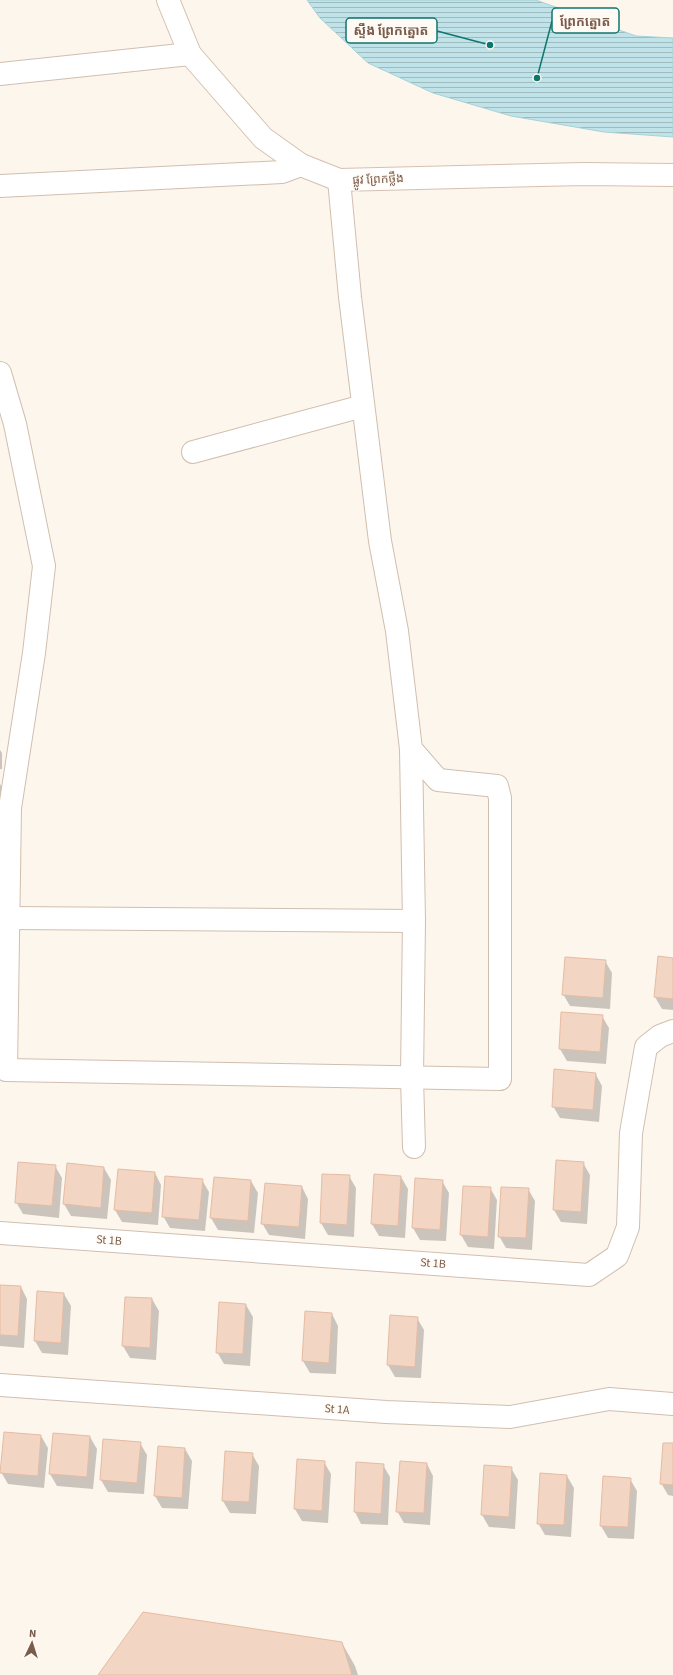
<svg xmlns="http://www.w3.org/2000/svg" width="673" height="1675" font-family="'Source Sans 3','Noto Sans Khmer',sans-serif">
	<defs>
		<pattern id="water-rules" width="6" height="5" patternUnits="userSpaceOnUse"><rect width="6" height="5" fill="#bfe3e8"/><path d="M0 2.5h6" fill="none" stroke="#a0bbbe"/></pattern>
	</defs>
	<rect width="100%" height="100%" fill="#fdf6ec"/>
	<polygon fill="url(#water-rules)" stroke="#a5d3da" points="307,0 536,0 636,36 673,38 673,137 604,132 511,116 433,93 368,63 320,18"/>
	<g fill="#0003">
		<polygon points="0,750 2,753 2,769 0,769"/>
		<polygon points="0,784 3,789 0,805"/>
		<polygon points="659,958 673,959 673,1010 662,1009 655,997"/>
		<polygon points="605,961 612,973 610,1009 570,1006 563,994"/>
		<polygon points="602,1016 609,1028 606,1064 567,1061 560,1049"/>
		<polygon points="595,1073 602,1086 599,1122 560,1118 553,1106"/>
		<polygon points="583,1163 590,1175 587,1224 561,1222 554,1210"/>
		<polygon points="55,1166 62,1178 59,1218 23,1214 16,1202"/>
		<polygon points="104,1168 111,1180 107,1219 71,1216 64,1204"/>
		<polygon points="155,1173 161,1185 158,1225 122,1222 115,1210"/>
		<polygon points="323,1175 349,1176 356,1188 354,1237 328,1235 321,1223"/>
		<polygon points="375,1175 401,1177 408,1189 405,1238 379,1236 372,1224"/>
		<polygon points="202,1180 209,1192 205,1231 170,1228 163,1216"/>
		<polygon points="251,1181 258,1193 254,1233 218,1230 211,1218"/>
		<polygon points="442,1181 449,1193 446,1241 420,1240 413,1228"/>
		<polygon points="302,1187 308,1199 305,1239 269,1235 262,1223"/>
		<polygon points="490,1188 497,1200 494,1249 468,1247 461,1235"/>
		<polygon points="528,1189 535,1201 532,1250 506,1248 499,1236"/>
		<polygon points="0,1286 21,1287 27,1299 24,1348 0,1346"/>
		<polygon points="64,1294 71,1306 68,1355 42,1353 35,1341"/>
		<polygon points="126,1298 152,1299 159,1311 156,1360 130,1358 123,1346"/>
		<polygon points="246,1305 253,1317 250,1366 224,1364 217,1352"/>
		<polygon points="332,1314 338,1326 336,1374 310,1373 303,1361"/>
		<polygon points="417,1318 424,1330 421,1378 395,1377 388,1365"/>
		<polygon points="41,1436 48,1448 44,1488 8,1484 1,1472"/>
		<polygon points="90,1437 97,1449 93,1489 57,1486 50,1474"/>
		<polygon points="140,1443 147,1455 144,1494 108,1492 101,1480"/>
		<polygon points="673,1444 673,1496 668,1495 661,1483"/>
		<polygon points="185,1449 192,1461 188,1509 162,1508 155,1496"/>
		<polygon points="252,1454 259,1466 256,1514 230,1513 223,1501"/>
		<polygon points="324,1462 331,1474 328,1523 302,1521 295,1509"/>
		<polygon points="427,1464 433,1476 430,1525 404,1523 397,1511"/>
		<polygon points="383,1465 390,1477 388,1525 361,1524 355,1512"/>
		<polygon points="511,1468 518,1480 515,1529 489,1527 482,1515"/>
		<polygon points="567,1476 574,1488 571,1537 545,1535 538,1523"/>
		<polygon points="630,1479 637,1491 634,1539 608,1538 601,1526"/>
		<polygon points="342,1643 355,1666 358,1675 99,1675"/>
	</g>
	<g fill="#f3d5c3" stroke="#e6bba3">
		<polygon points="658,956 673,958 673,999 654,997"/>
		<polygon points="565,957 606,960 603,998 562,995"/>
		<polygon points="561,1012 603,1015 600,1052 559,1049"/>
		<polygon points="554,1069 596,1073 593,1110 552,1107"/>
		<polygon points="556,1160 584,1162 581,1212 553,1210"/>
		<polygon points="18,1162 56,1165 52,1206 15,1203"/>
		<polygon points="67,1163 104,1167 101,1208 63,1204"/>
		<polygon points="118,1169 155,1172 152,1213 114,1210"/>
		<polygon points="322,1174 350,1175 347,1225 320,1223"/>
		<polygon points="374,1174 401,1176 398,1226 371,1224"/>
		<polygon points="165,1176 203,1179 199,1220 162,1217"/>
		<polygon points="214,1177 251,1180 248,1221 210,1218"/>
		<polygon points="415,1178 443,1180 440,1230 412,1228"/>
		<polygon points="265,1183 302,1186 299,1227 261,1224"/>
		<polygon points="463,1186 491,1187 488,1237 460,1235"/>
		<polygon points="501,1187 529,1188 526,1238 498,1237"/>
		<polygon points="0,1285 21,1286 18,1336 0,1335"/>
		<polygon points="37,1291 64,1293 61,1343 34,1341"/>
		<polygon points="125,1297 152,1298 150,1348 122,1346"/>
		<polygon points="219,1302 246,1304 243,1354 216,1353"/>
		<polygon points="305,1311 332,1313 329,1363 302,1361"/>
		<polygon points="390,1315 418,1317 415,1367 387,1365"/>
		<polygon points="4,1432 41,1435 38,1476 0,1473"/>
		<polygon points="53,1433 90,1436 87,1477 49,1474"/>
		<polygon points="103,1439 141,1442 137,1483 100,1480"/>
		<polygon points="663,1443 673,1443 673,1485 660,1484"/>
		<polygon points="158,1446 185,1448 182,1498 154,1496"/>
		<polygon points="225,1451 253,1453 249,1502 222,1501"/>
		<polygon points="297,1459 325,1461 322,1511 294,1509"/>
		<polygon points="400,1461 427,1463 424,1513 396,1512"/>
		<polygon points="356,1462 384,1464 381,1514 354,1512"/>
		<polygon points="484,1465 512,1467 509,1517 481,1515"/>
		<polygon points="540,1473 567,1475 564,1525 537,1524"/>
		<polygon points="603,1476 631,1478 628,1527 600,1526"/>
		<polygon points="143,1612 342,1642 352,1675 98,1675"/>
	</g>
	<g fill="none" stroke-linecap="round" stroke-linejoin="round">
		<defs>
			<g id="street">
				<polyline points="0,74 190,54"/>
				<polyline points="0,186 282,172 301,165"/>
				<polyline points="0,373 15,424 44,566 34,653 10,808 6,1070 500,1079 500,798 497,786 438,780 411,749 397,631 380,541 350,297 339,180"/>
				<polyline points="193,452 363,406"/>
				<polyline points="411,749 414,921 412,1078 414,1147"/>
				<polyline points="9,918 414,921"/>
				<polyline points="0,1233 589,1275 617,1256 628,1227 631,1133 646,1047 660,1036 673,1031"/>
				<polyline points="0,1385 386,1412 510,1417 609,1399 673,1404"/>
			</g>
			<polyline id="secondary" points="168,0 190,54 263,138 301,165 339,180 584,174 673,175"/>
		</defs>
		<use href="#street" stroke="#d1beb0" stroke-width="24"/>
		<use href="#secondary" stroke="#d6c0b0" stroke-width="24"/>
		<use href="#street" stroke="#fff" stroke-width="22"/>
		<use href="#secondary" stroke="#fff" stroke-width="22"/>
	</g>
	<g text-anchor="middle" stroke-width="3" stroke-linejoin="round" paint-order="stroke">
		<g font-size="12" fill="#7a5c4d" stroke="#fffaf3">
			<text transform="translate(378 179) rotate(-2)" y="4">ផ្លូវ ព្រែកថ្លឹង</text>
			<text transform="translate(109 1240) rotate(4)" y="4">St 1B</text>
			<text transform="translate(433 1263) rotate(4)" y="4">St 1B</text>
			<text transform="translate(337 1409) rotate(4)" y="4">St 1A</text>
		</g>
	</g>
	<path fill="none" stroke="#0f766e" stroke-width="1.5" d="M537 78L552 21M490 45L437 31"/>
	<g fill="#0f766e" stroke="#fffaf3" stroke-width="1.5">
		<circle cx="537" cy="78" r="4"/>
		<circle cx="490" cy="45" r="4"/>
	</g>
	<g fill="#fffaf3" stroke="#0f766e" stroke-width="1.5">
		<rect x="552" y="8" width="67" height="25" rx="4"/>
		<rect x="346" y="18" width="91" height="25" rx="4"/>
	</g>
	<g font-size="13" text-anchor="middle" font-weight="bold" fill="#7a5c4d">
		<text x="585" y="26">ព្រែកត្នោត</text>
		<text x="391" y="35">ស្ទឹង ព្រែកត្នោត</text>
	</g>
	<g transform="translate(32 1643) rotate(4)" stroke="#fffaf3" stroke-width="3" paint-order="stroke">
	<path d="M0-3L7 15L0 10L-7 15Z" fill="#7a5c4d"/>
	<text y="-6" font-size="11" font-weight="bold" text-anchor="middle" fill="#7a5c4d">N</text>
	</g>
</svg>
